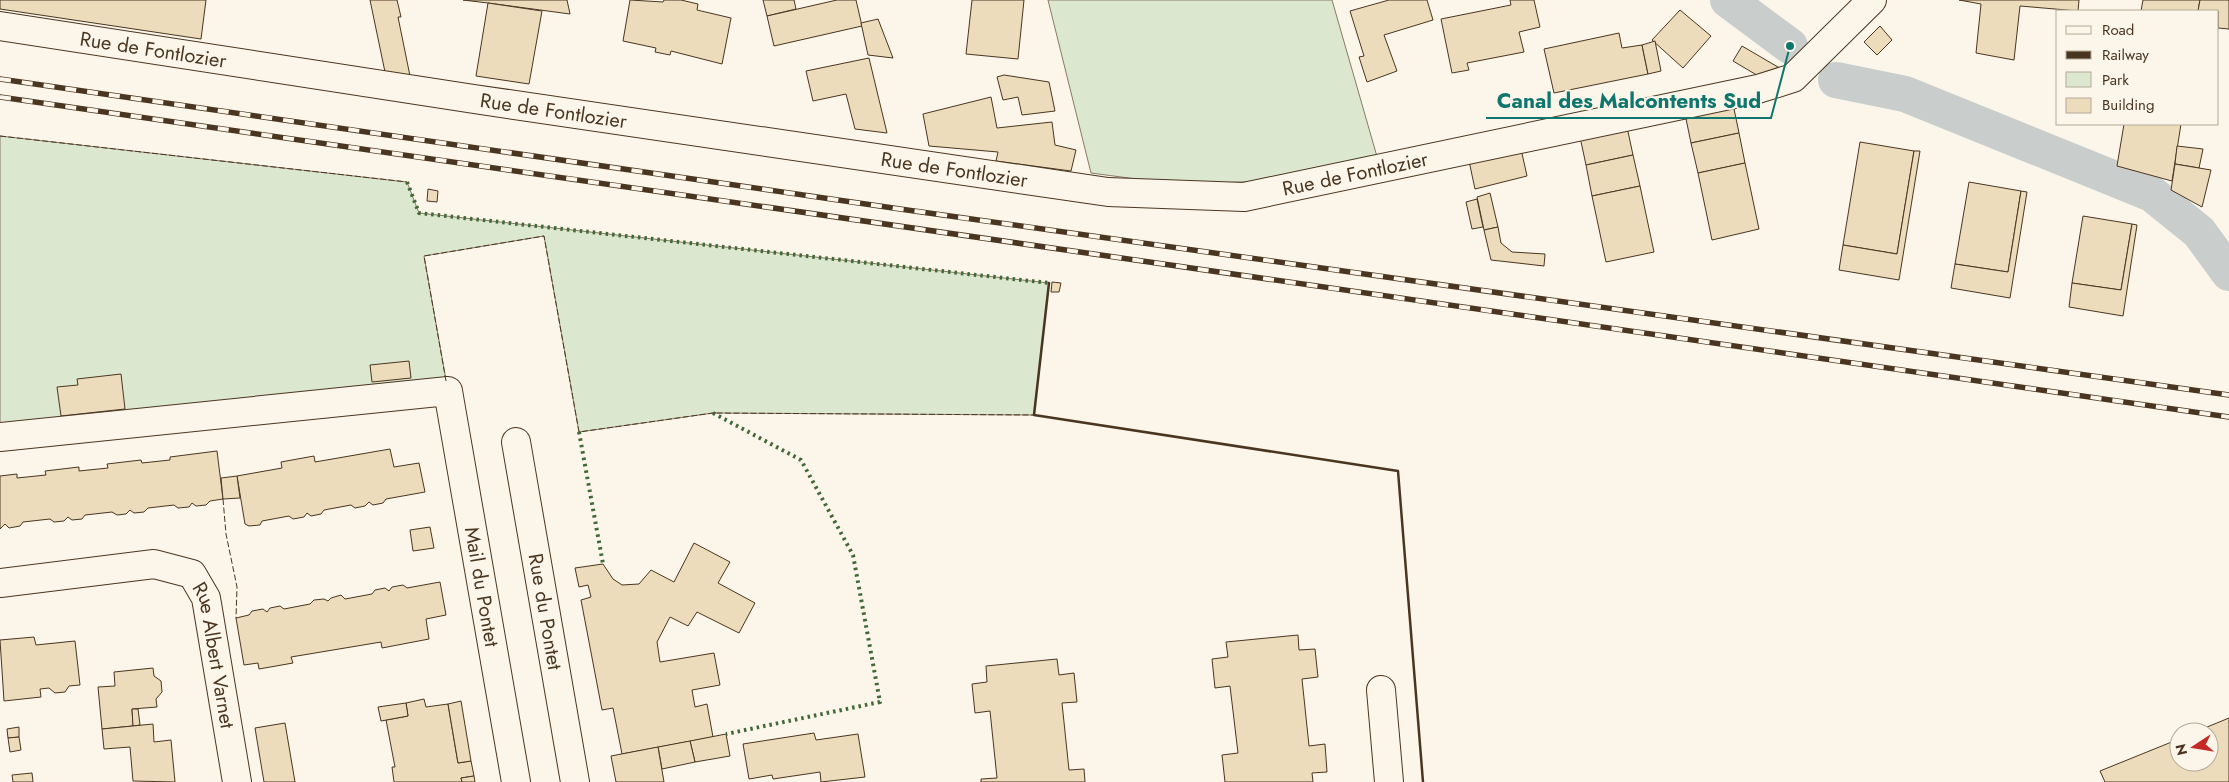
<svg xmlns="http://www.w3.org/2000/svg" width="2229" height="782" font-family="Jost,sans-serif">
	<rect width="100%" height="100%" fill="#fbf6e9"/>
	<g fill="#dce7d0" stroke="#887966">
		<polygon points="1048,0 1332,0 1378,160 1276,181 1174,184 1091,173"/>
		<polygon points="0,136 407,182 419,213 1049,283 1034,415 713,413 579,432 544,236 424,256 448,391 0,437"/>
	</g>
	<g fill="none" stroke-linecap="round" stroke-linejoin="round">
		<g stroke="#c9cecd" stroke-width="36">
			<polyline points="1728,0 1790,46"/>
			<polyline points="1836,80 1905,94 2152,194 2199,232 2229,273"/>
		</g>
	</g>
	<g fill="#ecdcbc" stroke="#4a3520">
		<polygon points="0,0 206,0 201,39 0,9"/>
		<polygon points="370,0 397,0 401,17 398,17 410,76 385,72"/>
		<polygon points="463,0 567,0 570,14 488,3"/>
		<polygon points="630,0 663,2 664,0 681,0 698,4 697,10 731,18 722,64 671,51 670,55 655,52 656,48 623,41"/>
		<polygon points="763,0 794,0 796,9 767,16"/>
		<polygon points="837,0 856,0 862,26 774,46 767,16"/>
		<polygon points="972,0 1024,0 1018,59 966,54"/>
		<polygon points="1389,0 1427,0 1433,20 1384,35 1397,71 1367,82 1359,57 1364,56 1350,11"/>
		<polygon points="1510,0 1534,0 1540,27 1519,32 1524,52 1467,63 1469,70 1452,73 1441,19 1511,5"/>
		<polygon points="1959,0 2079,0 2078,11 2020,6 2014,60 1976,53 1981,4"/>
		<polygon points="2143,0 2200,0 2198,11 2141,11"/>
		<polygon points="2200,0 2229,0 2229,29 2218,28 2218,11 2198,11"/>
		<polygon points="488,3 542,11 529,84 476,76"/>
		<polygon points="1680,10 1711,36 1683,68 1652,40"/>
		<polygon points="878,19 893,58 868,55 861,23"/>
		<polygon points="1880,26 1892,40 1877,55 1864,42"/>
		<polygon points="1619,33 1622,48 1642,45 1648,74 1554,93 1544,49"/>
		<polygon points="1655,41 1661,71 1648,74 1642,45"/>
		<polygon points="1742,46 1783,70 1760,77 1733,61"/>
		<polygon points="869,58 887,133 855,129 846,94 813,101 806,71"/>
		<polygon points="1004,75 1049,82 1055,111 1022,115 1018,97 1003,100 997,77"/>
		<polygon points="991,97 997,128 1052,122 1055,145 1076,150 1071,171 996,161 998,152 929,146 923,114"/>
		<polygon points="1733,104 1739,133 1691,143 1685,114"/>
		<polygon points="2124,124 2181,124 2172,181 2117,166"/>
		<polygon points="1627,127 1633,155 1586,165 1580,137"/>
		<polygon points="1739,133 1745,163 1698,173 1691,143"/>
		<polygon points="1860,142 1914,151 1897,254 1843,245"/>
		<polygon points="2177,146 2203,149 2199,168 2175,164"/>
		<polygon points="1521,149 1527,176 1475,189 1469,161"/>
		<polygon points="1914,151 1920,151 1899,280 1839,270 1843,245 1897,254"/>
		<polygon points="1633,155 1640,186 1592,196 1586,165"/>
		<polygon points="1745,163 1759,229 1712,240 1698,173"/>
		<polygon points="2175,164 2211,170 2202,207 2171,190"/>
		<polygon points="1969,182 2021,191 2008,272 1955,264"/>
		<polygon points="1640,186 1654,252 1606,262 1592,196"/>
		<polygon points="428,189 438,191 437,202 427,201"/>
		<polygon points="2021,191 2027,192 2010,298 1951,288 1955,264 2008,272"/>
		<polygon points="1490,193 1498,227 1484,230 1477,197"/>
		<polygon points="1477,199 1483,227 1472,229 1466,202"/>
		<polygon points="2083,216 2132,224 2121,290 2072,283"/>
		<polygon points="2132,224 2137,225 2123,316 2069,307 2072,283 2121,290"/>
		<polygon points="1498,227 1501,243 1512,252 1545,254 1544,266 1491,260 1484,230"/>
		<polygon points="1052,282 1061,283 1059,292 1051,292"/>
		<polygon points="409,361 411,378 372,382 370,365"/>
		<polygon points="121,374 125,409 61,416 57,387 78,385 77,379"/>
		<polygon points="390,449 394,467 419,463 425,492 386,499 383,503 373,505 369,502 365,506 355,508 351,505 324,510 321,514 311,516 307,513 304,517 293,519 289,516 262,521 260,525 249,526 245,524 237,476 282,468 281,462 314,456 315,462"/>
		<polygon points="217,451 223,499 210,501 206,505 196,506 192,503 189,507 178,508 174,505 148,508 144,512 134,513 130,510 126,514 117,515 112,512 85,515 82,519 72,520 68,517 64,521 54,522 50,519 23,522 20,526 9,528 5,524 0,529 0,476 17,474 17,478 46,475 45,471 79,467 79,471 108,468 107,464 141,460 142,463 170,460 170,457"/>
		<polygon points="237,476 240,498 223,499 221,478"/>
		<polygon points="430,527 434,548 413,551 410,530"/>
		<polygon points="694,543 730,562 718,583 755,603 739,633 697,612 688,626 670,617 657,642 660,662 714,653 720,685 692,690 695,707 707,704 713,737 622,754 613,708 602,710 581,600 591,597 588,585 579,587 575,568 603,564 613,579 622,585 639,584 651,570 674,582"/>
		<polygon points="440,582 446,615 426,619 429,639 382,648 381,642 291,657 293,663 259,669 258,663 244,665 236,618 249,615 252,611 263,609 267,612 270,608 280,606 284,609 310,604 314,600 324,599 328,601 331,598 341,595 345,599 372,594 375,590 385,588 389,591 392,587 403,585 407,588"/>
		<polygon points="1298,635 1299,650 1315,649 1318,677 1302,679 1309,746 1325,744 1327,772 1312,773 1313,782 1225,782 1222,755 1238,753 1230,686 1215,688 1212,659 1228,657 1226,642"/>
		<polygon points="34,637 36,645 75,641 80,685 69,686 65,692 55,693 49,688 40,689 41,697 4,701 0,640"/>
		<polygon points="1057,659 1059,675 1074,673 1077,702 1062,703 1069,770 1084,769 1085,782 981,782 981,779 997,778 990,711 975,713 972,684 987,682 986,666"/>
		<polygon points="153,668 154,676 161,681 162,692 156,699 157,707 132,709 133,726 102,729 98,687 115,686 114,672"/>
		<polygon points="424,699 426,707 448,704 458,763 471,761 474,776 461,778 462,782 394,782 392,767 395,767 386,720 408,716 406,703"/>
		<polygon points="461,701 471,761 458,763 448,704"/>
		<polygon points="406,703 408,716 381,721 378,707"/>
		<polygon points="132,709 138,709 140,725 133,726"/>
		<polygon points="2229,718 2229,782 2105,782 2100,771 2179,739 2179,762 2209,762 2209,732 2195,732"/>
		<polygon points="285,723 295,782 264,782 255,728"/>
		<polygon points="153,724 154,742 171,740 175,782 133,781 130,747 104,749 102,729"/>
		<polygon points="19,727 19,737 8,738 7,729"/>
		<polygon points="814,733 816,740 858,734 865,777 821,782 820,772 773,779 772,775 749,779 743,744"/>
		<polygon points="726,734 730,756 695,762 690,741"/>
		<polygon points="19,737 21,750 10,752 8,738"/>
		<polygon points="690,741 695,762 662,769 658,747"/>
		<polygon points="658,747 664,782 616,782 611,756"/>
		<polygon points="32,773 33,782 13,782 12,775"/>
		<polygon points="474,776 475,782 462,782 461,778"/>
	</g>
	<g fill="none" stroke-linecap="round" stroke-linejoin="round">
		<defs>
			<g id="minor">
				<path id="s1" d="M0 26 474 99 1108 192 1244 197 1758 89 1793 78 1872 0"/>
				<path id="s2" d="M0 437 448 391 516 782"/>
				<path id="s3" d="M516 442 575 782"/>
				<path id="s4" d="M0 583 154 564 192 574 206 598 237 782"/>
				<polyline points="1381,690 1389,782"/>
			</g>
		</defs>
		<use href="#minor" stroke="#4a3520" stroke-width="30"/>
		<use href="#minor" stroke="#fbf6e9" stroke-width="28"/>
		<defs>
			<g id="rail">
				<polyline points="0,79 907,210 2229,395"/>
				<polyline points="0,97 2229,417"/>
			</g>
		</defs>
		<use href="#rail" stroke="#4a3520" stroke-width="5.5"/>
		<use href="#rail" stroke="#fbf6e9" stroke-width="4" stroke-dasharray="11" stroke-linecap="butt"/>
		<g stroke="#436837" stroke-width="4" stroke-dasharray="2.5 4" stroke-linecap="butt">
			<polyline points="407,182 419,213 1049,283"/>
			<polyline points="713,413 801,460 853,555 880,702 726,734"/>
			<polyline points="579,432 603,564"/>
		</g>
		<g stroke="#4a3520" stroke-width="1" stroke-dasharray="6 2.5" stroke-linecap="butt">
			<polyline points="0,136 407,182"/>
			<polyline points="446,381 424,256 544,236 579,432 713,413 1034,415"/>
			<polyline points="223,499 226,534 237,587 236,618"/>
		</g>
		<polyline stroke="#4a3520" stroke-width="2.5" points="1049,283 1034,415 1398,471 1423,782"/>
	</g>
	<g text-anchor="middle" stroke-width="4" stroke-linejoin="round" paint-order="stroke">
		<g font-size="20" fill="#4a3520" stroke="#fbf6e9">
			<text dy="7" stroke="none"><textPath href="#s1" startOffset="155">Rue de Fontlozier</textPath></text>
			<text dy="7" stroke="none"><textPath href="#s1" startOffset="560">Rue de Fontlozier</textPath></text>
			<text dy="7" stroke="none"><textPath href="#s1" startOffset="965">Rue de Fontlozier</textPath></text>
			<text dy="7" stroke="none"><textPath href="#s1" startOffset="1370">Rue de Fontlozier</textPath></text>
			<text dy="7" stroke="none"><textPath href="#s2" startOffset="649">Mail du Pontet</textPath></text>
			<text dy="7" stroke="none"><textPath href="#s3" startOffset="172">Rue du Pontet</textPath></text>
			<text dy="7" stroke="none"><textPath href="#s4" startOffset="280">Rue Albert Varnet</textPath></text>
		</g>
	</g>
	<path fill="none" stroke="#0f766e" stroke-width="2" d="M1790 46L1771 118H1486"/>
	<circle fill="#0f766e" stroke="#fbf6e9" stroke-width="2" cx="1790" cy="46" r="5"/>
	<g font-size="21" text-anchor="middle" font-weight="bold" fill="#0f766e" stroke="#fbf6e9" stroke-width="4" stroke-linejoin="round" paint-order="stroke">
		<text x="1629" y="108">Canal des Malcontents Sud</text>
	</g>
	<rect x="2056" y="10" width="162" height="115" fill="#fbf6e9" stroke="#b4a999"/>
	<rect x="2066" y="26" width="25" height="8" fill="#fbf6e9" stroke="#b4a999"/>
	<text x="2102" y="35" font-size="15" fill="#4a3520">Road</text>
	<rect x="2066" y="51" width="25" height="8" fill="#4a3520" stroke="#b4a999"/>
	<text x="2102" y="60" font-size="15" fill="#4a3520">Railway</text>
	<rect x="2066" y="72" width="25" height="15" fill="#dce7d0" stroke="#b4a999"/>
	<text x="2102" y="85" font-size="15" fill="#4a3520">Park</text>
	<rect x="2066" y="98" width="25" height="15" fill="#ecdcbc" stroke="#b4a999"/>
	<text x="2102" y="110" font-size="15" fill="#4a3520">Building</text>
	<g transform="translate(2194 747) rotate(258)"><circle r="24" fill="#fbf6e9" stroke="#b4a999"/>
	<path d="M0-4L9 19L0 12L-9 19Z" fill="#c62828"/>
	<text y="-8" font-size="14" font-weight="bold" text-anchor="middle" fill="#4a3520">N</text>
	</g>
</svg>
